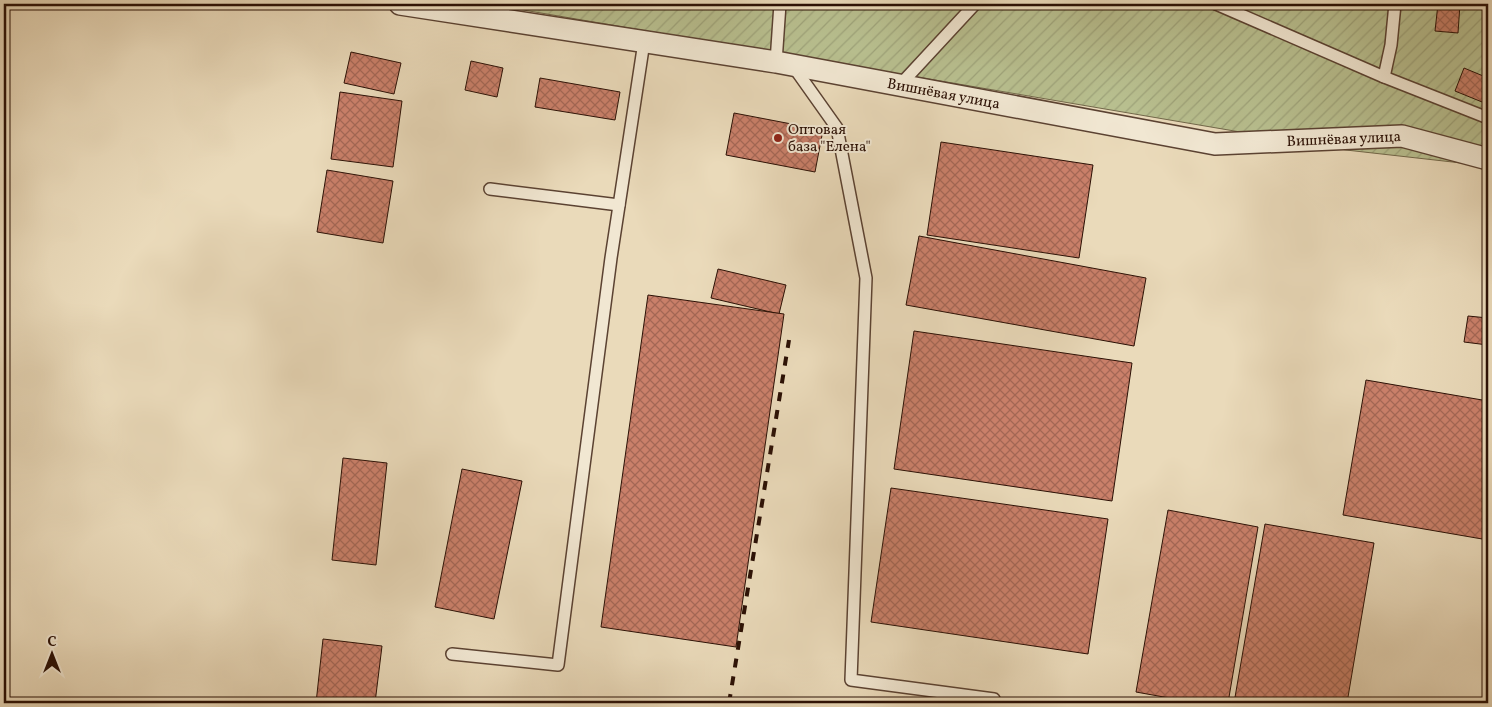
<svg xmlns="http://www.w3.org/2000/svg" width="1492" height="707" font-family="Vollkorn,serif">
	<defs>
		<pattern id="garden-furrows" width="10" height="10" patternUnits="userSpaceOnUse" patternTransform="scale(1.25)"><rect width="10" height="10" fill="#b8bf8f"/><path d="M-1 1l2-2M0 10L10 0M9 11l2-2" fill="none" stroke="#9ea37a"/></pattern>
		<pattern id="building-cross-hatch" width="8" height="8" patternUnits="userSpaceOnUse" patternTransform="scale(1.25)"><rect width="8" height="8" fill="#ca806a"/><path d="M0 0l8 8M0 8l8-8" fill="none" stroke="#a46755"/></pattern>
	</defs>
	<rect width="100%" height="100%" fill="#eadaba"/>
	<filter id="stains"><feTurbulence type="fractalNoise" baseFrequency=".004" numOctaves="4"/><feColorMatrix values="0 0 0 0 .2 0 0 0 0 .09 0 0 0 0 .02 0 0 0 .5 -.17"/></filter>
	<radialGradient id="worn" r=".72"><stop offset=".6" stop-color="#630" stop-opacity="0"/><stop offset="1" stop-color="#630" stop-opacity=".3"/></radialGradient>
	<polygon fill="url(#garden-furrows)" stroke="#72684a" points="488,4 1488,4 1488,166 1346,150"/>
	<g fill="url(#building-cross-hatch)" stroke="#2b1005">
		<polygon points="1438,4 1460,4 1458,33 1435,31"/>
		<polygon points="351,52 401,63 394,94 344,83"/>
		<polygon points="471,61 503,68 497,97 465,90"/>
		<polygon points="1464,68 1488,78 1487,104 1455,91"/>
		<polygon points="540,78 620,92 615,120 535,107"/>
		<polygon points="340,92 402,101 393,167 331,159"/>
		<polygon points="734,113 823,130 815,172 726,155"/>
		<polygon points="941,142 1093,165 1079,258 927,235"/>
		<polygon points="327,170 393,181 383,243 317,232"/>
		<polygon points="919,236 1146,278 1134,346 906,305"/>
		<polygon points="718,269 786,285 779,314 711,298"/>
		<polygon points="648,295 784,314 736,647 601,627"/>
		<polygon points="1468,316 1488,318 1488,345 1464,342"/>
		<polygon points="914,331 1132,363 1112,501 894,469"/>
		<polygon points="1366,380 1488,401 1488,540 1343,515"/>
		<polygon points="343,458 387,463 376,565 332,560"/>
		<polygon points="462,469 522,481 494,619 435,607"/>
		<polygon points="891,488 1108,519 1088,654 871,622"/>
		<polygon points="1168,510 1258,527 1228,703 1197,703 1136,692"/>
		<polygon points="1265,524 1374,543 1347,703 1234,703"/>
		<polygon points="4,617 8,617 4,650"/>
		<polygon points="323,639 382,646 375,703 316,703"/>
	</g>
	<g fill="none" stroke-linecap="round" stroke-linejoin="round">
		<defs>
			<g id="lane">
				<polyline points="1216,4 1384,77 1488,118"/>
				<polyline points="776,62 780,4"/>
				<polyline points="793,66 837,128 866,278 851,680 994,699"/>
				<polyline points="1384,77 1391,45 1395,4"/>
				<polyline points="900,85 975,4"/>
				<polyline points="490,189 619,205"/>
				<polyline points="452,654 558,665 611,258 644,42"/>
			</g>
			<g id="street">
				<path id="s1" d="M400 4 776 62 1215 144 1402 136 1488 159"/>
			</g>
		</defs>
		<use href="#lane" stroke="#5b4232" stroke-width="14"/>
		<use href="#street" stroke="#5b4232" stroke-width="24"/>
		<use href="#lane" stroke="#f1e7d2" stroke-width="11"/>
		<use href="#street" stroke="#f1e7d2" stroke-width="21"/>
		<polyline stroke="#2b1005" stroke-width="4" stroke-dasharray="9 9" stroke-linecap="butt" points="729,703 789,340"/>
	</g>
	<circle fill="#8f2418" stroke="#f1e7d2" stroke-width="2" cx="778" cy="138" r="5"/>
	<g text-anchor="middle" stroke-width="4" stroke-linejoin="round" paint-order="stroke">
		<g font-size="15" fill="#2b1005" stroke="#f1e7d2">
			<text dy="5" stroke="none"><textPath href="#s1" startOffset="551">Вишнёвая улица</textPath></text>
			<text dy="5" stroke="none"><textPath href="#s1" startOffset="956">Вишнёвая улица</textPath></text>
		</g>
		<g font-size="15" fill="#2b1005" stroke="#f1e7d2" text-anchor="start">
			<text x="788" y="134">Оптовая<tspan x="788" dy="17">база "Елена"</tspan></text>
		</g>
	</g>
	<rect width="1492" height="707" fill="none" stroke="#eadaba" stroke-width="20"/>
	<rect x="5" y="5" width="1482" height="697" fill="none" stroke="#2b1005" stroke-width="2.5"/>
	<rect x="10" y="10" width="1472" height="687" fill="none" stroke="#2b1005"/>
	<g transform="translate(52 654)" stroke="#f1e7d2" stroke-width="4" paint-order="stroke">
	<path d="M0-4L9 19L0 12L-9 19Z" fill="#2b1005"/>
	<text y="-8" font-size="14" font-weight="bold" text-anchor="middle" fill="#2b1005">С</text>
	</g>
	<rect width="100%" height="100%" filter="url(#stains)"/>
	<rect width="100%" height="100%" fill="url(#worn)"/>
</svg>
